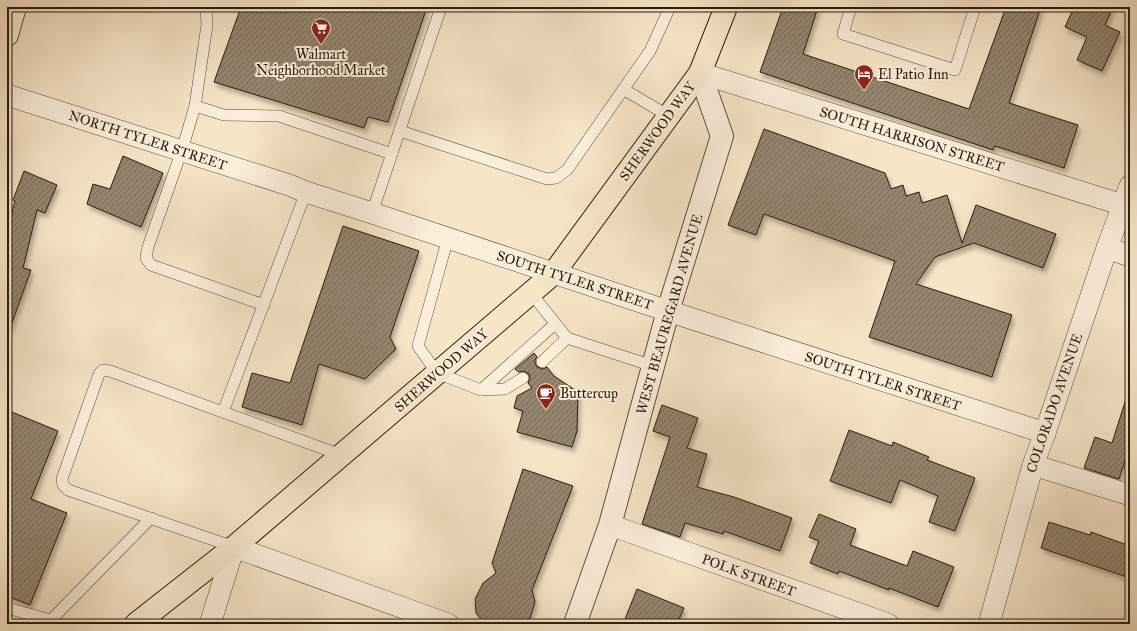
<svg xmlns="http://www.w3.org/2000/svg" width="1137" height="631" font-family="'IM FELL Great Primer',serif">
	<defs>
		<pattern id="building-hatch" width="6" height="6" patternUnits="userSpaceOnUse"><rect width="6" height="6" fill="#94856f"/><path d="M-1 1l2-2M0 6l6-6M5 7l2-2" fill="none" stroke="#796c5a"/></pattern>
		<filter id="shadow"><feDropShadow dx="2.5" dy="4.5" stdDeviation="2" flood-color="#0004"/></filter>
	</defs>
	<rect width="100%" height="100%" fill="#f7e5c8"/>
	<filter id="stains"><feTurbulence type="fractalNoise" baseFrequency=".005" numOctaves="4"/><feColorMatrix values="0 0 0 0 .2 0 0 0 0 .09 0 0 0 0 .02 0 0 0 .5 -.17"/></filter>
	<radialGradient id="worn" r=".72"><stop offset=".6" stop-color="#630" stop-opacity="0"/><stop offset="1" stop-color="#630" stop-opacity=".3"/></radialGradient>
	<g fill="url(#building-hatch)" stroke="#291d0e" filter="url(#shadow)">
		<polygon points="241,7 427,7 388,122 368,117 364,128 214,82"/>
		<polygon points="783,7 818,7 803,54 969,109 1006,7 1041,7 1009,103 1078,125 1064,168 995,146 993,150 760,72"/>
		<polygon points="1074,7 1113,7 1105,25 1120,32 1102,71 1077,60 1087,37 1065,27"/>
		<polygon points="764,129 885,173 891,189 903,185 906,196 919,192 922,203 947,195 962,243 976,205 1056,234 1043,268 974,243 935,257 916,284 1012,315 992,377 869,337 895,261 764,214 756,235 728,225"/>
		<polygon points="123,156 163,173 141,227 87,204 93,184 110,189"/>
		<polygon points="24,171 57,185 45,213 37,210 23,268 31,270 9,331 7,331 7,233 15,201 13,200"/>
		<polygon points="343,226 419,251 390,337 396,349 365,379 319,364 302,425 242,407 252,373 290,383"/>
		<polygon points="534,353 537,357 535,360 535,363 537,367 543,369 547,367 554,376 578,392 577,431 572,447 517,432 523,411 514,408 517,396 532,388 528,383 530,378 529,374 523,371 519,372 515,369"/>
		<polygon points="1126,399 1130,399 1130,446 1119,479 1084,468 1095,437 1112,443"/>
		<polygon points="662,405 698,418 687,448 707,454 697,487 734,497 792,518 780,551 724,531 723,534 685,523 680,537 642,524 670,437 653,431"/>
		<polygon points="7,410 58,431 31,499 67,513 30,605 7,596"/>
		<polygon points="849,430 892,446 893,442 929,457 927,460 975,478 955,531 929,522 938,496 900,480 891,503 830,481"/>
		<polygon points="523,469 573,486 532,590 535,602 530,618 523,624 485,624 476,613 475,599 483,583 496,573 492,563"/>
		<polygon points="819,514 856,529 850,545 907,566 913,551 954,567 938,607 889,588 889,590 839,571 838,574 810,563 819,541 809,537"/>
		<polygon points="1049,522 1090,535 1091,532 1130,546 1130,578 1041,548"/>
		<polygon points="637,589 684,608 677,624 623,624"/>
	</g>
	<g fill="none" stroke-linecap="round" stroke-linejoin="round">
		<defs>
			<g id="service">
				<polyline points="851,7 843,34 955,70 975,7"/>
				<polyline points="623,89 669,116"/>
				<polyline points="195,106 207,25 206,7"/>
				<polyline points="400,131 547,179 556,178 567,170 650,51 670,7"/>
				<polyline points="372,213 441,7"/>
				<polyline points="448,238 418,346 437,373 481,390 505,389 523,378"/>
				<polyline points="531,293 567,338 542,362"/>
				<polyline points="264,305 151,265 146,258 148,247 182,150 195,106 224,115 279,116 392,154"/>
				<polyline points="567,338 653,366"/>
				<polyline points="481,390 555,324"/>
				<polyline points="223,412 306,192"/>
				<polyline points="234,547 68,490 63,485 62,479 99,374 103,370 110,371 341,455"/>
				<polyline points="7,608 51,620 55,624"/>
				<polyline points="51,620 151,518"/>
			</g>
			<g id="minor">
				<polyline points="700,73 1123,205"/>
				<polyline points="7,95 289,185 306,192 372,213 668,311 1045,433"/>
				<polyline points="1107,248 1130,256"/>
				<polyline points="1033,465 1130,495"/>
				<polyline points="610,525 888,624"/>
				<polyline points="210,624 234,547 448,624"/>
				<polyline points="989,624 1033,465 1045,433 1107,248 1130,186"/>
			</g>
			<g id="tertiary">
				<polyline points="7,35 15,7"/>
				<polyline points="575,624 610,525 668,311 722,136 700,73"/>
			</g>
			<polyline id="primary" points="136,624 234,547 553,274 700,73 726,7"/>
		</defs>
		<use href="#service" stroke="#5c4f3c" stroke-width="12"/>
		<use href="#minor" stroke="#5c4f3c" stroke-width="22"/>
		<use href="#tertiary" stroke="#5c4f3c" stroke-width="24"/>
		<use href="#primary" stroke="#291d0e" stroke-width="24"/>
		<use href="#service" stroke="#faeedb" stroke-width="11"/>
		<use href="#minor" stroke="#faeedb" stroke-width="21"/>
		<use href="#tertiary" stroke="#faeedb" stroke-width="22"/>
		<use href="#primary" stroke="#f7e5c8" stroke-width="22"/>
	</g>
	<defs>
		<symbol id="supermarket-pin" viewBox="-11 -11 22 30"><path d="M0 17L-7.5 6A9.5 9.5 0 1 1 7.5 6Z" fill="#8f2418" stroke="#faeedb"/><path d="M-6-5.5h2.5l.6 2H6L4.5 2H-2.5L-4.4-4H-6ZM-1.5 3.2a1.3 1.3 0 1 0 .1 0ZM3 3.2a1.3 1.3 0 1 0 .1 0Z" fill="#fff"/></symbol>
		<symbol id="hotel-pin" viewBox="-11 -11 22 30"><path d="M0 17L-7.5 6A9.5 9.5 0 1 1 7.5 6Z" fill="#8f2418" stroke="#faeedb"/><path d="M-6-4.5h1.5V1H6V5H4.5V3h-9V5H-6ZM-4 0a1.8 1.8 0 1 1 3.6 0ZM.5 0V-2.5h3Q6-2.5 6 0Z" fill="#fff"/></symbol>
		<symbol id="cafe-pin" viewBox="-11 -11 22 30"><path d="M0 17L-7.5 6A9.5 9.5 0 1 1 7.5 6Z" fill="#8f2418" stroke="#faeedb"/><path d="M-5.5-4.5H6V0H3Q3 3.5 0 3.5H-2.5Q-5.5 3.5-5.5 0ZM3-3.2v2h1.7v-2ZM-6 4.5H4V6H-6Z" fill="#fff"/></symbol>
	</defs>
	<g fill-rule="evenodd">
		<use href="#supermarket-pin" x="310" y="17" width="22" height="30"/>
		<use href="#hotel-pin" x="853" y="63" width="22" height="30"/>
		<use href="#cafe-pin" x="535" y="382" width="22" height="30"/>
	</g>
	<g text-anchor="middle" stroke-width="4" stroke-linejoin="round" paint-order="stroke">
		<g font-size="14" fill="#291d0e" stroke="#faeedb" text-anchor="start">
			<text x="321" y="59" text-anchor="middle">Walmart<tspan x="321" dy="16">Neighborhood Market</tspan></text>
			<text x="878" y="79">El Patio Inn</text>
			<text x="560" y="398">Buttercup</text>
		</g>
		<g font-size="14" fill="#291d0e" stroke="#faeedb">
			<text transform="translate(657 131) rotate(-54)" y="5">SHERWOOD WAY</text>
			<text transform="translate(912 139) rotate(17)" y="5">SOUTH HARRISON STREET</text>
			<text transform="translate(148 140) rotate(18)" y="5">NORTH TYLER STREET</text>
			<text transform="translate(575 280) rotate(18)" y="5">SOUTH TYLER STREET</text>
			<text transform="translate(669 314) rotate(-74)" y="5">WEST BEAUREGARD AVENUE</text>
			<text transform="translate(441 370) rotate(-41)" y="5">SHERWOOD WAY</text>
			<text transform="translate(883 381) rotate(18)" y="5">SOUTH TYLER STREET</text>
			<text transform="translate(1054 403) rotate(-71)" y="5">COLORADO AVENUE</text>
			<text transform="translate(749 575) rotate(20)" y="5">POLK STREET</text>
		</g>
	</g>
	<rect width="1137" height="631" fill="none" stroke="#f7e5c8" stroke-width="24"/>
	<rect x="8" y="8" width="1121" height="615" fill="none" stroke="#291d0e" stroke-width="2"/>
	<rect x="12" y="12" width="1113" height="607" fill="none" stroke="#291d0e"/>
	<rect width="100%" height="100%" filter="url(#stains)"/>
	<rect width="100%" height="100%" fill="url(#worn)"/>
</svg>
